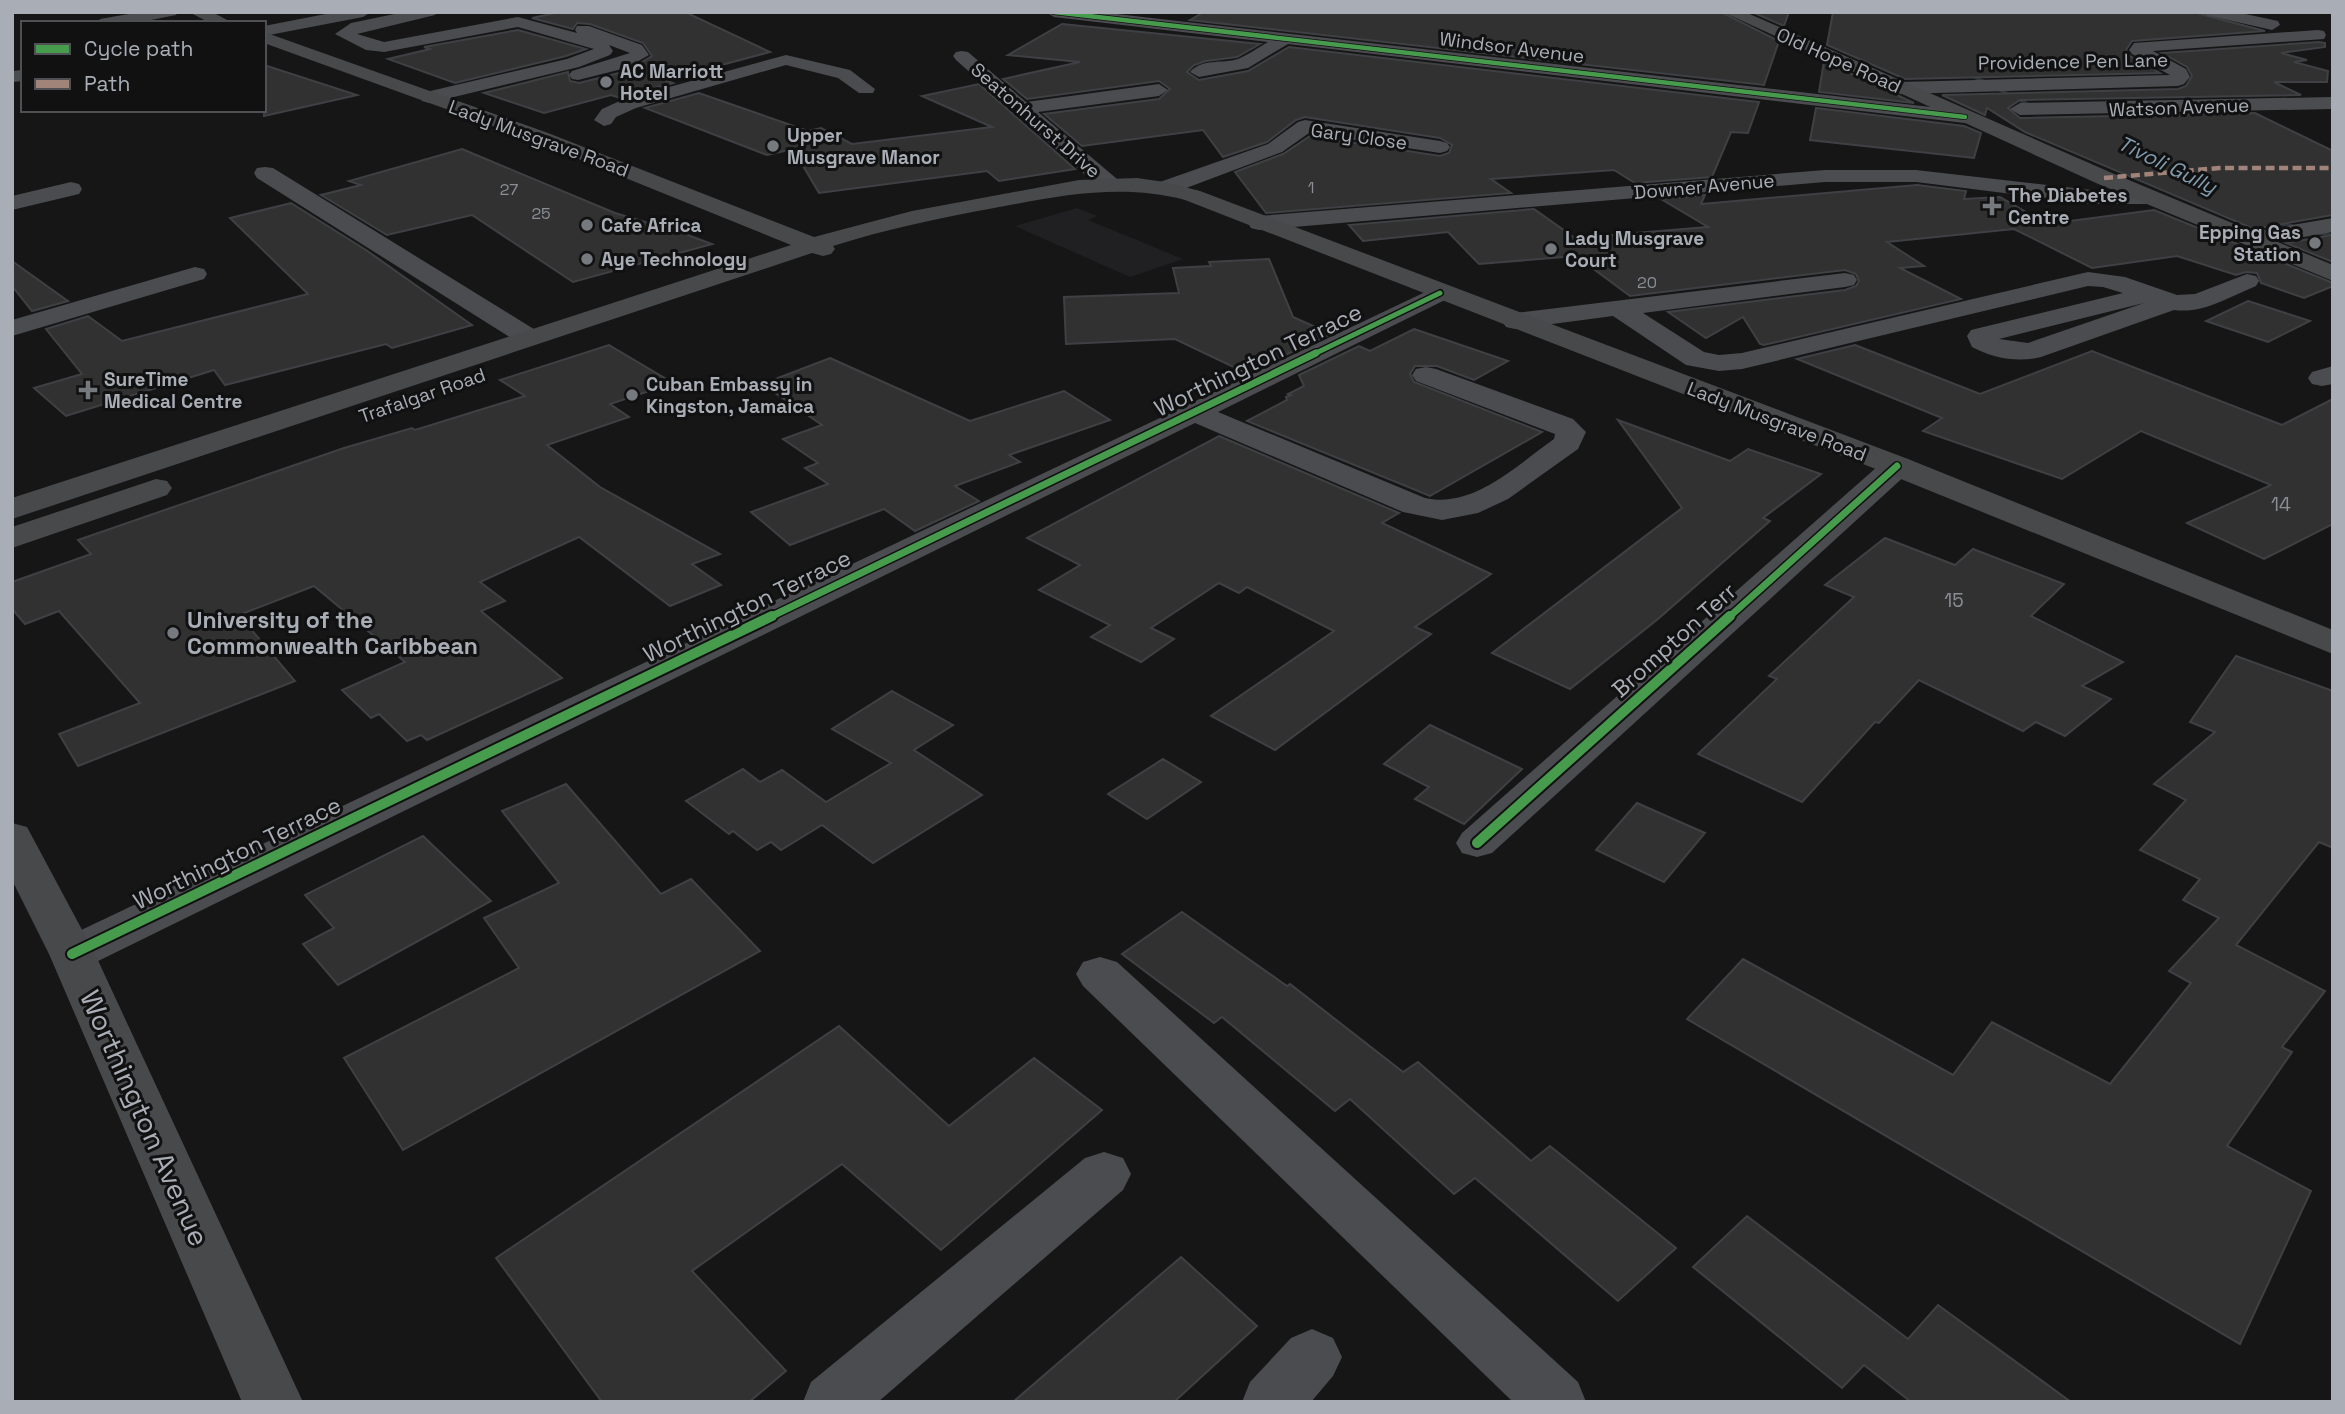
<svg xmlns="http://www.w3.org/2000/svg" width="2345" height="1414" font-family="'Space Grotesk',sans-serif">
	<rect width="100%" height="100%" fill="#161617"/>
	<polygon fill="#202022" points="1077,208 1097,216 1088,220 1183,259 1130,277 1015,226"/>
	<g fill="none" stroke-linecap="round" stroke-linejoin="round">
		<g fill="#2e363b" fill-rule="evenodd">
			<polygon points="1961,70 1965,70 2031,104 2026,105 1961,72"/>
			<polygon points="2262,217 2333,234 2333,238 2262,221"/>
		</g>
	</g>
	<g fill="#313132" stroke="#3f4043" stroke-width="2">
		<polygon points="560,12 685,12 770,52 665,80 673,83 620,98 611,95 544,113 484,93 568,72 570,81 579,83 627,71 652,56 643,43 590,24 577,23 573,29 532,18"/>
		<polygon points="1204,12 1721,12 1779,41 1764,85 1190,20"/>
		<polygon points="1752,12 1789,12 1784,26"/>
		<polygon points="1833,12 2193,12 2265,31 2132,41 2126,50 2130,56 2160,73 1905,79 1827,45"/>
		<polygon points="1062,24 1260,44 1237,57 1206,61 1194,65 1187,72 1199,80 1248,71 1289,47 1759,102 1748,133 1731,132 1712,177 1635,183 1614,170 1491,179 1511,193 1266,213 1235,172 1283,154 1310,136 1440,156 1449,153 1452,145 1440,138 1305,117 1296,120 1267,142 1223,157 1203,130 1082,146 1044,114 1159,99 1170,89 1159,81 1027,99 1003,79 1080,62 1008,55"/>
		<polygon points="518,30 586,49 566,56 455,83 388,59 430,49 424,47"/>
		<polygon points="2319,42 2325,43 2325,47 2281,53 2307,60 2294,62 2328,71 2327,82 2274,82 2301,95 2020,100 2008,108 2020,118 2255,113 2333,151 2333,215 2254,229 2025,132 1987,108 1985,115 1942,95 2178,89 2186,86 2192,76 2187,67 2162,53"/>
		<polygon points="1824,61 1914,103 1819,92"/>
		<polygon points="264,65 357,95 264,116"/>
		<polygon points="979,84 1075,169 999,181 987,171 819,193 793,149 767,155 645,108 699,93 808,131 821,128 852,144 992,127 922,96"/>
		<polygon points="1816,108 1964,126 1981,133 1974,158 1810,140"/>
		<polygon points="462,149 615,213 652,224 656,223 712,244 573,282 472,215 387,235 321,195 361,185 349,181"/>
		<polygon points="1917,185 1966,191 1964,199 2000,197 2047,224 2154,210 2333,283 2333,286 2304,298 2261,283 2257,273 2246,272 2236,275 2177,256 2092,268 2014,229 1887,242 1924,266 1900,268 1961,299 1764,345 1760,344 1743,317 1706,338 1668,312 1845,290 1856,286 1859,281 1856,274 1845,270 1630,296 1576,256 1479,264 1448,232 1363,241 1349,225 1534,209 1575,238 1708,227 1661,199 1705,195 1701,204"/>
		<polygon points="291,203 366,250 472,325 392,348 386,344 225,385 214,370 66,416 34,388 82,374 46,329 88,316 122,341 308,294 230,218"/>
		<polygon points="2333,235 2333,262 2286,243"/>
		<polygon points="1269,259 1293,317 1331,334 1246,373 1175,339 1066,344 1064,297 1179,293 1173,268 1211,266 1209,262"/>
		<polygon points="12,261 68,301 32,311 12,286"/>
		<polygon points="2248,301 2310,321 2268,342 2206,321"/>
		<polygon points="1414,329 1508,361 1474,380 1437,366 1415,366 1410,374 1414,382 1542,432 1430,496 1247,421 1287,400 1286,397 1291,395 1288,394 1304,386 1299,375 1359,346 1370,351"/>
		<polygon points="609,345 673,383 610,404 629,417 547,445 600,487 720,554 692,564 721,585 670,606 579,537 480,582 505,601 481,611 562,678 427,740 421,735 407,741 379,714 371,718 342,690 405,662 314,586 239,615 295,681 78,766 59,734 140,703 59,611 25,624 12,609 12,582 91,554 78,540 344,448 412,428 415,430 525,396 500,380"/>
		<polygon points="1855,345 1980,394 2092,351 2282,425 2333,399 2333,524 2264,559 2187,523 2271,485 2141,431 2062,479 1923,431 1942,418 1797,359"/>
		<polygon points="830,358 970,421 1064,391 1110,420 1009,455 1020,462 955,486 979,501 915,531 884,509 790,545 751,512 828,484 805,468 818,463 783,439 822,425 762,384"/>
		<polygon points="1618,420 1730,461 1748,449 1821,474 1763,518 1770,521 1658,619 1570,689 1492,653 1682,508"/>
		<polygon points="1219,436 1399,513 1382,523 1491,574 1415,627 1431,634 1275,750 1211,716 1334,631 1247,587 1239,593 1219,583 1151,628 1174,639 1141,662 1091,637 1110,625 1039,590 1080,565 1027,538"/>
		<polygon points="1885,538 1955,565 1973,549 2064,584 2031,616 2123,662 2082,686 2111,699 2065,736 2036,722 2023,731 1919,680 1879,723 1875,722 1802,802 1698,754 1777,679 1769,676 1854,597 1825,585"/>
		<polygon points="2236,656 2333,691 2333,848 2319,842 2236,945 2325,991 2282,1047 2292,1052 2227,1146 2311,1191 2240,1344 1687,1019 1743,959 1953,1075 1992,1022 2110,1084 2191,983 2169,971 2219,918 2183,900 2200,879 2140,850 2186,800 2154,784 2215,732 2190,722"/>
		<polygon points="892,691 953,725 914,750 982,795 873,863 822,825 781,850 771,842 757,850 733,831 729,834 686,801 743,769 760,782 782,770 826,802 891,763 832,729"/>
		<polygon points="1430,725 1522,769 1464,824 1415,799 1429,787 1384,764"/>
		<polygon points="1163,759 1201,782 1147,819 1108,794"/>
		<polygon points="566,784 661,894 691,879 760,951 403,1150 344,1058 519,968 484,918 559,883 502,811"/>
		<polygon points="1637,803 1705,833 1664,882 1596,850"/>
		<polygon points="423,836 491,901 338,985 303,944 334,928 305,895"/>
		<polygon points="1182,912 1287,986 1290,984 1403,1072 1418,1062 1531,1161 1550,1146 1676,1248 1618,1301 1475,1178 1454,1194 1350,1099 1335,1111 1222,1017 1214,1023 1122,954"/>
		<polygon points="839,1026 949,1126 1034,1058 1102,1110 941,1250 842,1164 692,1271 786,1371 749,1402 602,1402 496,1258"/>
		<polygon points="1747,1216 1908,1339 1938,1305 2071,1402 1911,1402 1864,1365 1842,1388 1693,1267"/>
		<polygon points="1181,1257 1257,1326 1174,1402 1013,1402"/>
	</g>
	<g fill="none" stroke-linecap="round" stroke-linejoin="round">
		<g fill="#4b4c4f" fill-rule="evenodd">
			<polygon points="140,12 178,12 176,15 136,23 98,23 100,19"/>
			<polygon points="336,12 371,12 363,17 264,36 264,26"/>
			<polygon points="404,12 437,12 435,15 357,34 384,42 518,17 577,33 575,30 577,26 589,26 642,45 649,55 626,68 578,80 572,79 569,75 572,71 630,53 609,45 613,51 610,55 579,67 429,103 422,101 420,97 422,93 567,59 594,49 518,27 384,52 366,50 335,34 351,23"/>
			<path d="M1046 12H1099L1965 111 1975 117 1965 123 1288 44 1248 68 1199 77 1190 72C1202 58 1223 64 1238 59 1248 55 1259 47 1268 42L1054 17Z"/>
			<polygon points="2204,12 2236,12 2278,21 2280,25 2272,30 2206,15"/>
			<polygon points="2318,30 2324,31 2326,35 2324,39 2153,51 2186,69 2190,77 2184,84 2178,86 1900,94 1891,88 1900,82 2170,75 2132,54 2129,50 2134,43"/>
			<polygon points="962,51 968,52 1026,102 1159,84 1168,90 1159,96 1038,112 1117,179 1120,184 1117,189 1101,189 956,60 953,56 956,52"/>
			<polygon points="786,55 850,70 875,89 873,93 859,93 838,78 786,65 636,108 616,117 611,124 604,126 594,120 602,109 622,100"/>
			<polygon points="23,70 23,81 12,82 12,71"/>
			<polygon points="2333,97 2333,109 2020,115 2010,109 2020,103"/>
			<polygon points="1305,120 1440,141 1447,143 1450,147 1447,151 1440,153 1309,133 1282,152 1173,193 1157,193 1154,188 1157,183 1268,144 1298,122"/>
			<polygon points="265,167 273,168 537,331 541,337 537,343 528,345 519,343 257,178 254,173 257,168"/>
			<polygon points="1825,170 1916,170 2092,190 2148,190 2156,192 2159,197 2156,202 2148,204 2092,204 1916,182 1825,182 1259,230 1251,228 1248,223 1251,218 1259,216"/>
			<polygon points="71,182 79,184 82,189 79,194 12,210 12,196"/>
			<polygon points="2333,218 2333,232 2252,246 2244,244 2240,239 2244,234 2252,232"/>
			<polygon points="195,267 204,269 207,274 204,279 12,336 12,320"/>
			<path d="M2088 272 2125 277 2177 295 2195 294 2247 274 2256 276 2259 281 2256 286C2229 297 2203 314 2174 310L2041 357C2017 363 1993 358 1972 347L1967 336 1971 330 2123 293 2103 287 2088 286 1742 369 1719 371 1686 365 1613 316 1515 329 1506 327 1502 321 1506 315 1515 313 1845 273 1854 275 1857 280 1854 285 1845 287 1643 313 1704 352 1719 355 1742 353ZM2144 303 2028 343 1999 339Z"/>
			<path d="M1440 285 1449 288 1453 293 1449 298 1218 412 1425 498C1473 509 1517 465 1554 439L1555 434 1416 381 1412 375 1416 369 1426 367 1436 369 1573 419 1586 432 1578 449 1508 499 1478 513 1442 520 1403 512 1195 423 88 966 72 971 56 966 49 954 56 942Z"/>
			<polygon points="2333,366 2333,384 2322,386 2312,384 2308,378 2312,372"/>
			<polygon points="1897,457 1908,459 1912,466 1908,473 1492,853 1477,857 1462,853 1456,843 1462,833 1886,459"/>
			<polygon points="1100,957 1117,962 1578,1382 1586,1402 1513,1402 1083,986 1076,974 1083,962"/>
			<polygon points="1104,1152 1123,1158 1131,1174 1123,1190 878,1402 803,1402 811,1382 1085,1158"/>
			<polygon points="1312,1329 1333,1338 1342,1357 1333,1376 1311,1402 1242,1402 1250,1382 1291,1338"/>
		</g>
		<g fill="#48494b" fill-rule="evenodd">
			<polygon points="189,12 212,12 233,23 210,23"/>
			<polygon points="1723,12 1745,12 2112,173 2333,265 2333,281 2096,183"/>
			<path d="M264 32 548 133 814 237 912 211 1079 180 1137 178 1165 182 1200 191 1908 459 2333 630V654L1886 473 1185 200C1121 183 1058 196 994 208 940 218 886 229 833 246L835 249 831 254 823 256 812 253 12 519V498L791 245 534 141 264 43Z"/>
			<polygon points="156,479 167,481 172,488 167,495 12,548 12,527"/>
			<polygon points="12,823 27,827 95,954 303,1402 242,1402 49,954 12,880"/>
		</g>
		<polyline stroke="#a18479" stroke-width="4.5" stroke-dasharray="9 4.5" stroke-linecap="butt" points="2104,178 2219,168 2333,168"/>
		<defs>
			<polyline id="cycleway-far3" points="1054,12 1965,117"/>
			<polyline id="cycleway-far2" points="1312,355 1440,293"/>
			<g id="cycleway-far1">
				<polyline points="768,618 1316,353"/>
				<polyline points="1728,618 1897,466"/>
			</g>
			<g id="cycleway">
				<polyline points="1477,843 1730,616"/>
				<polyline points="72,954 772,616"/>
			</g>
		</defs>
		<use href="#cycleway-far3" stroke="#111112" stroke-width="6"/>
		<use href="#cycleway-far2" stroke="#111112" stroke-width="8"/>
		<use href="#cycleway-far1" stroke="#111112" stroke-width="10"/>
		<use href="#cycleway" stroke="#111112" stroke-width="14"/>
		<use href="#cycleway-far3" stroke="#469c4c" stroke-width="4.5"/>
		<use href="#cycleway-far2" stroke="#469c4c" stroke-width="5"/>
		<use href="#cycleway-far1" stroke="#469c4c" stroke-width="7"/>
		<use href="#cycleway" stroke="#469c4c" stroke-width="10"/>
	</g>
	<g fill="#76797e" stroke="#111112" stroke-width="2.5">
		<circle cx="606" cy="82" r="7"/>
		<circle cx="773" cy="146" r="7"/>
		<path d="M1988.5 195.5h7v7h7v7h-7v7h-7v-7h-7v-7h7z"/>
		<circle cx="587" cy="225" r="7"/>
		<circle cx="2315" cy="243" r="7"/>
		<circle cx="1551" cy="249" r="7"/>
		<circle cx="587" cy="259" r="7"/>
		<path d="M84.5 379.5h7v7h7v7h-7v7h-7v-7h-7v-7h7z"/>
		<circle cx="632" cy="395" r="7"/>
		<circle cx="173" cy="633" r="7"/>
	</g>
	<g text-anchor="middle" stroke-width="6" stroke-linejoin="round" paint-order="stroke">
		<g font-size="16" fill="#8b8f95">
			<text x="1311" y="193">1</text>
			<text x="509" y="195">27</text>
			<text x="541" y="219">25</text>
			<text x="1647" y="288">20</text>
		</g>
		<g font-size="19" fill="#a9aeb6" stroke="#111112">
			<text transform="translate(1512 47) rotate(7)" y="7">Windsor Avenue</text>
			<text transform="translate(1839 60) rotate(24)" y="7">Old Hope Road</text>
			<text transform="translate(2073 61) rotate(-1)" y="7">Providence Pen Lane</text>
			<text transform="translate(2179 107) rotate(-2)" y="7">Watson Avenue</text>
			<text transform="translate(1036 120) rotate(41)" y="7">Seatonhurst Drive</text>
			<text transform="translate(1359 136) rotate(8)" y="7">Gary Close</text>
			<text transform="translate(539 138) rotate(20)" y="7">Lady Musgrave Road</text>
			<text transform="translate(1704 186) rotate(-5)" y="7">Downer Avenue</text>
			<text transform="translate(422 395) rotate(-19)" y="7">Trafalgar Road</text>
			<text transform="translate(1777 421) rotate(21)" y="7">Lady Musgrave Road</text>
		</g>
		<g font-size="19" font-weight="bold" fill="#a9aeb6" stroke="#111112" text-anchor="start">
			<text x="620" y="78">AC Marriott<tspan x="620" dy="22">Hotel</tspan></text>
			<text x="787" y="142">Upper<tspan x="787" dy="22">Musgrave Manor</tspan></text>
			<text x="2008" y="202">The Diabetes<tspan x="2008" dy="22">Centre</tspan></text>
			<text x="601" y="232">Cafe Africa</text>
			<text x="2301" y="239" text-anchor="end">Epping Gas<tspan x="2301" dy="22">Station</tspan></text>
			<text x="1565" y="245">Lady Musgrave<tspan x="1565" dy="22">Court</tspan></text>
			<text x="601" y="266">Aye Technology</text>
			<text x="104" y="386">SureTime<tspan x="104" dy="22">Medical Centre</tspan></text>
			<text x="646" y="391">Cuban Embassy in<tspan x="646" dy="22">Kingston, Jamaica</tspan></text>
		</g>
		<g font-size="19" fill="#8b8f95">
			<text x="2281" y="511">14</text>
			<text x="1954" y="607">15</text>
		</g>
		<g font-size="21" font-style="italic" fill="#839cae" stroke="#111112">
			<text transform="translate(2167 165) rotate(26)" y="7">Tivoli Gully</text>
		</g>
		<g font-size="23" fill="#a9aeb6" stroke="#111112">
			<text transform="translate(1258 360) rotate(-26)" y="8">Worthington Terrace</text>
			<text transform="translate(747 606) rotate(-26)" y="8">Worthington Terrace</text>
			<text transform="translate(1674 640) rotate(-42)" y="8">Brompton Terr</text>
			<text transform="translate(237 853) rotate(-26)" y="8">Worthington Terrace</text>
		</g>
		<g font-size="23" font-weight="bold" fill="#a9aeb6" stroke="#111112" text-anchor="start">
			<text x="187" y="628">University of the<tspan x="187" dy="26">Commonwealth Caribbean</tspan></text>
		</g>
		<g font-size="28" fill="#a9aeb6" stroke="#111112">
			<text transform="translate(145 1118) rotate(66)" y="10">Worthington Avenue</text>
		</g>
	</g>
	<rect width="2345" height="1414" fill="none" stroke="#a9aeb6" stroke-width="28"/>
	<rect x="21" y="21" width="245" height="91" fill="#111112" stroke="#4e5054" stroke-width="2"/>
	<rect x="35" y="44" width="35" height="10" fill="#469c4c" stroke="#4e5054" stroke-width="2"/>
	<text x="84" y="56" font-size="21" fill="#a9aeb6">Cycle path</text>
	<rect x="35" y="79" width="35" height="10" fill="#a18479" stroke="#4e5054" stroke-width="2"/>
	<text x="84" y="91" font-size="21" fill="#a9aeb6">Path</text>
</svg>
